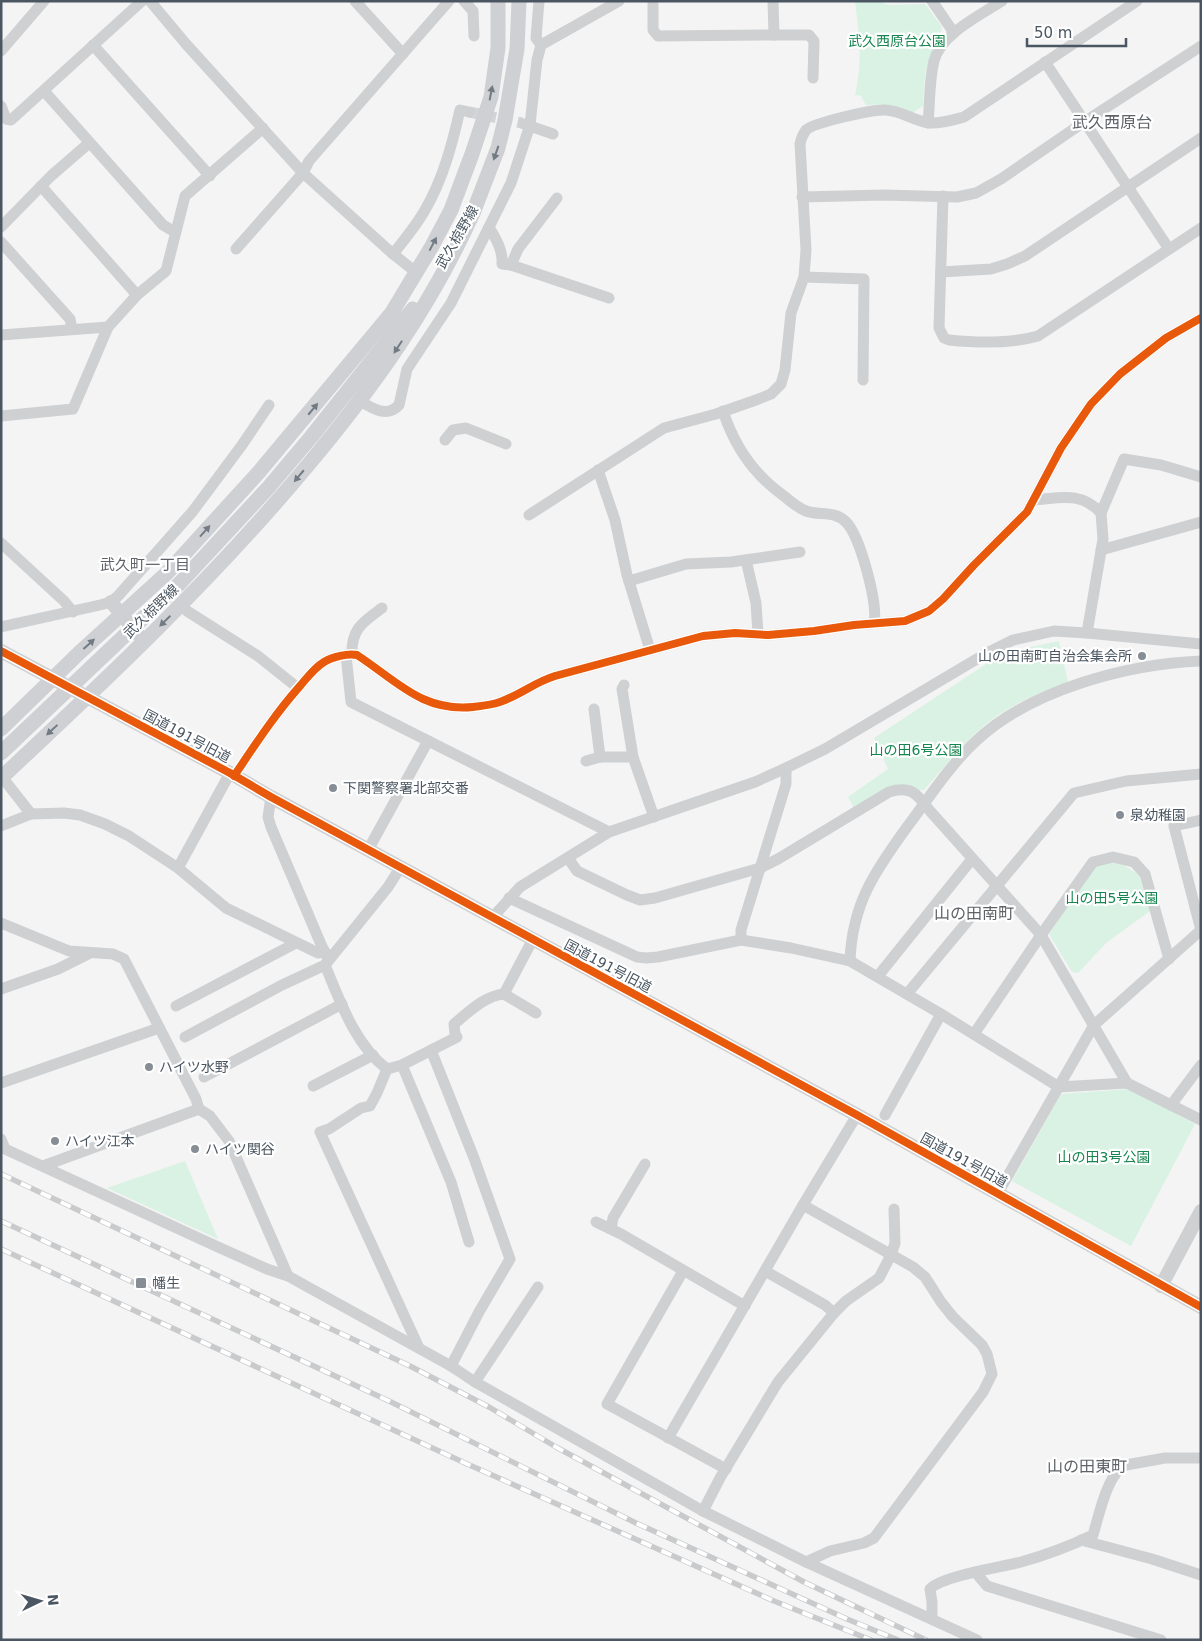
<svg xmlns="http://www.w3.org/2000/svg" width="1202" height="1641" font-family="'DejaVu Sans','Noto Sans JP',sans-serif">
	<rect width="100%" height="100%" fill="#f4f4f4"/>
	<g fill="#d9f2e3">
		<path d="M855 1H879L888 5 925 4 942 27C940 40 932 50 928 63 924 76 924 92 923 106L912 113C894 105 885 104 866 105L861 96 855 95C863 62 859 34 855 1Z"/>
		<path d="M1059 641 1068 682C1043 691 1019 701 998 715 969 735 947 764 924 790H916L905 785 854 808 848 797 888 769 874 738 989 662 1016 650Z"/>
		<polygon points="1109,861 1122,864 1139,875 1150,911 1106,943 1078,973 1072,972 1049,934 1094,867"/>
		<polygon points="1130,1089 1195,1124 1131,1246 1012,1181 1061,1094"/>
		<polygon points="185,1161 218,1239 107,1188"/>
	</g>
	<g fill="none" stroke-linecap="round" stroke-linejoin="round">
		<polyline stroke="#d2d4d7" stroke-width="11" stroke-dasharray="11 5.5" stroke-linecap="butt" points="469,112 522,123"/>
		<g stroke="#ced0d2" stroke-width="11">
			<polyline points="150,1 186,44 303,173 393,254 417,273"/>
			<polyline points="355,1 403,54"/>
			<polyline points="464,1 473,11 474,36"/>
			<polyline points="539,1 536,38 541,45"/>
			<polyline points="653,1 653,30 658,36 774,35 773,1"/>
			<polyline points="932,1 954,33"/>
			<polyline points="774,35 809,35 814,41 813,78"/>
			<polyline points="93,45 210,176"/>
			<polyline points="1,51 44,1"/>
			<polyline points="1045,62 1169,249"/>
			<polyline points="44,91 163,225 175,232"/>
			<polyline points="1,106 6,119 11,120 142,1"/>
			<path d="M928 123C930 103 929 81 934 61 941 34 979 16 1002 1"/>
			<polyline points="524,124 553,134"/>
			<polyline points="41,186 137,295"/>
			<path d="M943 196 939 328 944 338 949 340C978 343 1010 344 1038 336L1201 228"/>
			<polyline points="802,197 884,195 957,197 976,193 1001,179 1084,122 1201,46"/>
			<polyline points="1,227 51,176 89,143"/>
			<path d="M489 227C496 239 503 250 502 264L511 265 609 298"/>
			<polyline points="1,242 70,319 72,329"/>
			<polyline points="236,249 303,173 309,161 449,1"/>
			<path d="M393 254C404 240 416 226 425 210 443 179 452 145 460 110L469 112"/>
			<polyline points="511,265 518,249 557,198"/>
			<polyline points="941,272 991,269 1007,264 1025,256 1201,138"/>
			<polyline points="804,277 864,279 863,380"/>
			<polyline points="1,335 108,327 137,295 166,271 185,196 263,128"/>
			<path d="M360 401C373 409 387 418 399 405L407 369 451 303 511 183 530 125 537 60 541 45 619 1"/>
			<path d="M723 411C734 445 754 475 784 496 791 502 798 508 806 511 819 516 834 510 846 522 860 536 878 603 874 623"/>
			<polyline points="1,416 73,409 108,327"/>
			<polyline points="445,440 453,430 466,428 506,444"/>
			<polyline points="598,470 615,520 627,575 650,650"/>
			<path d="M1034 500C1060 498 1081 491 1101 513L1103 539 1087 633"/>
			<polyline points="1101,513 1124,459 1161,465 1201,477"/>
			<path d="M529 515 664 428 716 414 756 400 771 394 781 384 785 370 791 313 804 277 806 250 800 144C801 139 803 134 806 130 813 123 873 109 885 110 900 110 914 121 929 123 941 124 953 120 964 117L1137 1"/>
			<polyline points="1,543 64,601 73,612"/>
			<polyline points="1101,550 1201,522"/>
			<polyline points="746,560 756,603 758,634"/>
			<polyline points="629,581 686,564 731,562 800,552"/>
			<polyline points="187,611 258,656 298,688"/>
			<polyline points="1,627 100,605 111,602 118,596 193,511 242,445 269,405"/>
			<path d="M352 654C351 629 363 622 382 608"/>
			<polyline points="346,655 351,702 609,832"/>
			<polyline points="624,685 622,689 633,757 654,817"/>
			<polyline points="594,709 600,757"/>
			<polyline points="586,761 600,757 633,757"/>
			<path d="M234 776C255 745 275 714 300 686 307 678 314 668 324 662 332 657 348 653 357 655 397 681 422 712 473 707 482 706 491 705 500 702 520 695 535 682 555 676L703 636 735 633 768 635 814 631 854 625 905 621 929 611 943 599 974 565 1027 512 1061 448 1091 404 1120 374 1166 338 1201 318"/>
			<polyline points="2,777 31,814"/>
			<polyline points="271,797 268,817 271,827 320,942 328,959"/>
			<polyline points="1,826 31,814 64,813 80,815 105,824 129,836 178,868 226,908 318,953 325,952"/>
			<polyline points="368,850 428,741"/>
			<path d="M568 858 577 871 627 895 640 900 655 898 760 868 778 859 889 792C912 785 918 795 930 811L1041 935 1127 1083"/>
			<polyline points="178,868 230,773"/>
			<path d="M400 868 388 887 325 965C340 1001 355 1045 387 1069L402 1065 457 1037 455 1034 454 1024C469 1012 484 996 504 994L533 939"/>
			<polyline points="509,898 637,957 646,958 658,957 741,940 791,948 850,961 941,1014 1059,1087 1127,1083 1201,1120"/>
			<polyline points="493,917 520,887 609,832 755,782 786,768 825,749 987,653 1013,640 1054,631 1087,633 1201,644"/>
			<polyline points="1,923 69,951 113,954 124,959 196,1099 199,1109 210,1116 229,1141 288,1276"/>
			<polyline points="1201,930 1174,826 1201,820"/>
			<polyline points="741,940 741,930 786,784 786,768"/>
			<path d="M850 961C852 904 875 871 907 827 929 798 949 766 976 741 1030 690 1127 664 1201 661"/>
			<polyline points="878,976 972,859"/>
			<polyline points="1,989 58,969 88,954"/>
			<polyline points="504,994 536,1013"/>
			<polyline points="907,994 1074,793 1126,781 1201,774"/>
			<polyline points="176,1006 296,943"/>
			<polyline points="974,1034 1041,935 1093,862 1113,857 1134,862 1145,874 1169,959"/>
			<polyline points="185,1037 282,985 325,965"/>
			<polyline points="431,1050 474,1158 510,1259 479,1312 451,1366"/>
			<polyline points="402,1065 451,1182 469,1242"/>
			<polyline points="387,1069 377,1093 370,1106 361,1108 329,1129 320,1132 419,1348"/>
			<polyline points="204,1077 342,1004"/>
			<polyline points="1,1083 159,1028"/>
			<polyline points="313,1086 373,1055"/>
			<polyline points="1171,1105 1201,1065"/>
			<polyline points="885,1115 941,1014"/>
			<polyline points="1,1139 5,1149 218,1247 267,1269 288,1276 451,1366 475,1382 703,1511 806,1562 977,1640"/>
			<polyline points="43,1166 199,1109"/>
			<polyline points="998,1193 1094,1025 1201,930"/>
			<polyline points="803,1205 913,1267 925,1277 941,1302 953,1317 982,1345 987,1354 992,1374 983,1392 874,1538 864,1543 830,1551 806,1562"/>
			<polyline points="596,1222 621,1234 745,1306"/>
			<polyline points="611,1229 613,1218 645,1164"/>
			<polyline points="683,1271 607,1404 726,1469"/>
			<polyline points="765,1271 825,1305 834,1313"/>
			<polyline points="475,1382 538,1287"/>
			<polyline points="668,1438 803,1205 857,1115"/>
			<polyline points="703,1511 720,1478 778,1382 834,1313 846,1301 879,1278 891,1255 895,1243 894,1209"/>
			<polyline points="1081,1540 1152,1559 1201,1575"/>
			<polyline points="976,1573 987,1586 1161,1640"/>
			<path d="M932 1619V1602L930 1589C941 1576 1003 1567 1021 1562 1046 1555 1070 1546 1093 1535 1099 1516 1107 1473 1126 1465L1165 1458H1201"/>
		</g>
		<g stroke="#ced0d2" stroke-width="14">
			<polyline points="111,602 144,641"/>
			<polyline points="1,651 230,773 271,797 857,1115 1201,1307"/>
			<polyline points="1161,1286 1201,1211"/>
		</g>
		<g stroke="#ced0d4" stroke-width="15">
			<polyline points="468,222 473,213 498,148 505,120 517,49 519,1"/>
			<polyline points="385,324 432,246 451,210 472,154 491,97 498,48 498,1"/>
			<polyline points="179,584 268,488 311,437 413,309"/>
			<polyline points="1,729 79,653 167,573 259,472 390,315"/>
			<path d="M1 778C108 678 214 578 308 465 374 386 430 308 473 213"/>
		</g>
		<defs>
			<g id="rail">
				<polyline points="1,1174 410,1366 489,1407 556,1447 804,1582 926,1640"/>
				<polyline points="1,1221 389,1401 636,1523 847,1619 898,1640"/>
				<polyline points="1,1249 465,1463 774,1601 871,1640"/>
			</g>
		</defs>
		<use href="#rail" stroke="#c9cacc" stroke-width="5.5"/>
		<use href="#rail" stroke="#fff" stroke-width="4" stroke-dasharray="11" stroke-linecap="butt"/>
		<polyline stroke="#ced0d4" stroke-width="15" points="1,753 179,584"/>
		<defs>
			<g id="cycleway">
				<polyline points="1,651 230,773 271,797 857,1115 1201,1307"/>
				<path d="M234 776C255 745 275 714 300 686 307 678 314 668 324 662 332 657 348 653 357 655 397 681 422 712 473 707 482 706 491 705 500 702 520 695 535 682 555 676L703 636 735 633 768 635 814 631 854 625 905 621 929 611 943 599 974 565 1027 512 1061 448 1091 404 1120 374 1166 338 1201 318"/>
			</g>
		</defs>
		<use href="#cycleway" stroke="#fff" stroke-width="11"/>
		<use href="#cycleway" stroke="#e8590c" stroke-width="8"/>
	</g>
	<defs><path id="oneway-solid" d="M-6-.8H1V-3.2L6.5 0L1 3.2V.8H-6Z" transform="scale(1.25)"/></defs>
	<g fill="#727b84">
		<use href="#oneway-solid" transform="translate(491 93) rotate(-79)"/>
		<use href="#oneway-solid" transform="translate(496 153) rotate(109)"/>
		<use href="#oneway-solid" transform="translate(433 244) rotate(-62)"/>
		<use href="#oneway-solid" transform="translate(398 347) rotate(123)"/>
		<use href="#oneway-solid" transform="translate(313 409) rotate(-50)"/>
		<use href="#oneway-solid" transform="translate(299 476) rotate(130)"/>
		<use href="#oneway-solid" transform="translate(205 531) rotate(-48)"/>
		<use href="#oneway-solid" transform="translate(165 621) rotate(136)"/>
		<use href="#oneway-solid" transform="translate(89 644) rotate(-42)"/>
		<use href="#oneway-solid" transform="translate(52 730) rotate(137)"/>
	</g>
	<g fill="#868d94" stroke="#fff" stroke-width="2">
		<circle cx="1142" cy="656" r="5"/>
		<circle cx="333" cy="788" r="5"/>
		<circle cx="1120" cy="815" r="5"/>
		<circle cx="149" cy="1067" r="5"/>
		<circle cx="55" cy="1141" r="5"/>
		<circle cx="195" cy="1149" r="5"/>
		<rect x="135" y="1277" width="12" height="12" rx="2.5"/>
	</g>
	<g text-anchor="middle" stroke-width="4.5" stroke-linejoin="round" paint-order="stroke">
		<g font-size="14" fill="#17864f" stroke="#fff">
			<text x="897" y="46">武久西原台公園</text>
			<text x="916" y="755">山の田6号公園</text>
			<text x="1112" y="903">山の田5号公園</text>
			<text x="1104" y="1162">山の田3号公園</text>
		</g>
		<g font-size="14" fill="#4a5661" stroke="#fff">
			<text transform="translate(457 237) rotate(-60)" y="5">武久椋野線</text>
			<text transform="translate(151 611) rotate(-44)" y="5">武久椋野線</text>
			<text transform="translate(187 736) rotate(28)" y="5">国道191号旧道</text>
			<text transform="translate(608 966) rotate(28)" y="5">国道191号旧道</text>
			<text transform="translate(964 1160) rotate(29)" y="5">国道191号旧道</text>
		</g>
		<g font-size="14" fill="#4a5661" stroke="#fff" text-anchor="start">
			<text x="1132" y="661" text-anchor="end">山の田南町自治会集会所</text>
			<text x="343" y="793">下関警察署北部交番</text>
			<text x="1130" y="820">泉幼稚園</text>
			<text x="159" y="1072">ハイツ水野</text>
			<text x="65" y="1146">ハイツ江本</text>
			<text x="205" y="1154">ハイツ関谷</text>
			<text x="152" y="1288">幡生</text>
		</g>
		<g font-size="15" fill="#5f6368" stroke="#fff">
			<text x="145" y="570">武久町一丁目</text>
		</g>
		<g font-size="16" fill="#5f6368" stroke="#fff">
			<text x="1112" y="128">武久西原台</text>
			<text x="974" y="919">山の田南町</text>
			<text x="1087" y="1472">山の田東町</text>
		</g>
	</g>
	<rect width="1202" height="1641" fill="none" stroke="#4a5661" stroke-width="5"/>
	<g transform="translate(40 1601) rotate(85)" stroke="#ffffff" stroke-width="4" paint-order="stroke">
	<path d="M0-4L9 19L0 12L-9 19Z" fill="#4a5661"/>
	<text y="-8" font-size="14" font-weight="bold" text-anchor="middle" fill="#4a5661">N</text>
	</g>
	<path d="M1027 38v8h99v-8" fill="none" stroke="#4a5661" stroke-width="2.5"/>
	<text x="1034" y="38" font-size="15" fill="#4a5661" stroke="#ffffff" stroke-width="4" paint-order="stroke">50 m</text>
</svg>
